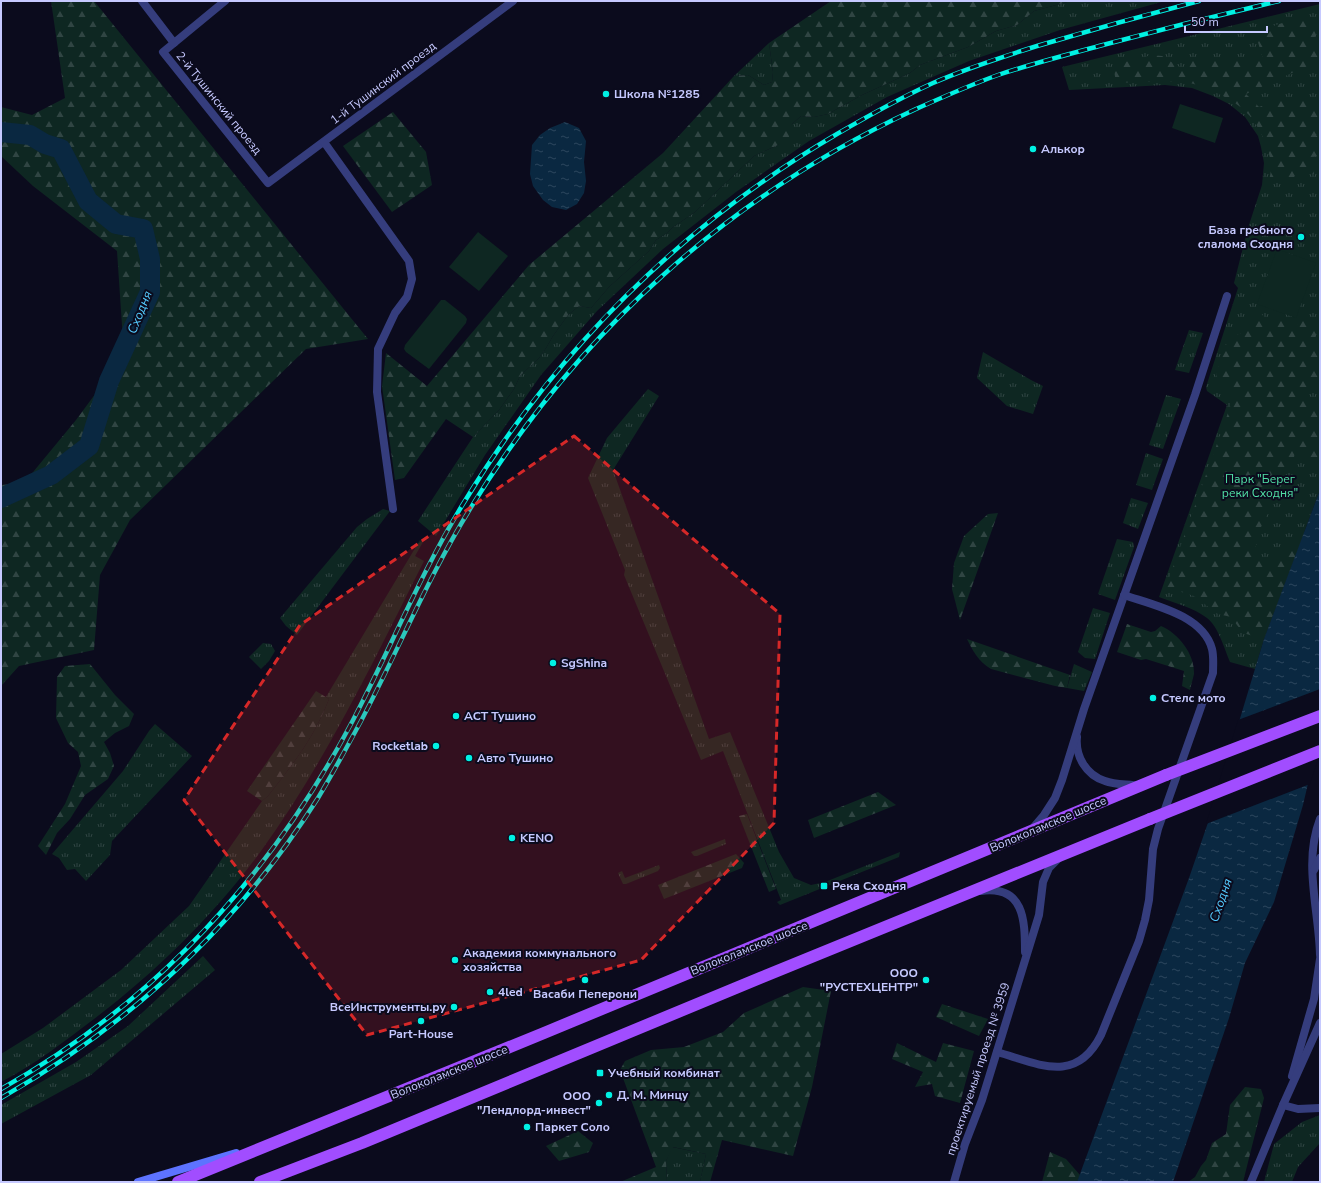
<svg xmlns="http://www.w3.org/2000/svg" width="1321" height="1183" font-family="'Nunito Sans',sans-serif">
	<defs>
		<pattern id="grass-tufts" width="24" height="20" patternUnits="userSpaceOnUse"><rect width="24" height="20" fill="#0e2722"/><path d="M3 7l-1-3M5 7V3M7 7l1-3M15 17l-1-3M17 17v-4M19 17l1-3" fill="none" stroke="#304543"/></pattern>
		<pattern id="forest-firs" width="22" height="20" patternUnits="userSpaceOnUse"><rect width="22" height="20" fill="#0e2722"/><path d="M5 1l3.5 6h-7zM16 11l3.5 6h-7z" fill="#304543"/></pattern>
		<pattern id="water-ripples" width="26" height="14" patternUnits="userSpaceOnUse"><rect width="26" height="14" fill="#0a2841"/><path d="M2 4q2-2 4 0t4 0M15 11q2-2 4 0t4 0" fill="none" stroke="#2c465e"/></pattern>
	</defs>
	<rect width="100%" height="100%" fill="#0b0b1d"/>
	<g fill="url(#grass-tufts)">
		<polygon points="1071,1 1165,1 1060,30 969,61 887,97 809,141 736,192 663,249 597,311 541,375 485,455 436,536 418,521 473,437 499,410 514,389 520,376 539,358 546,348 553,336 568,315 579,306 591,308 609,287 649,251 656,240 667,233 672,228 695,212 754,156 778,145 792,124 801,116 814,117 828,114 862,95 910,73 920,65 968,47 996,31 1017,25 1034,11"/>
		<path d="M1320 4V490L1264 639 1255 669 1230 662C1225 650 1218 626 1207 618 1194 608 1175 603 1159 597L1227 405 1207 391 1206 387 1238 288 1234 283 1248 228 1262 185 1264 163 1261 147 1258 136 1245 117 1229 104 1213 96 1192 88 1165 85 1069 90 1062 67Z"/>
		<polygon points="769,43 773,72 772,82 764,85 748,75 734,76"/>
		<polygon points="1189,330 1203,333 1189,373 1175,370"/>
		<polygon points="983,352 1031,380 1043,386 1033,414 1007,406 977,378"/>
		<polygon points="648,389 659,396 613,470 709,739 730,732 779,852 794,878 811,885 825,882 900,852 899,857 780,905 777,902 781,900 723,751 701,760 624,575 625,570 588,478 607,438"/>
		<polygon points="1166,395 1181,399 1163,449 1149,445"/>
		<polygon points="1146,453 1163,459 1152,490 1136,485"/>
		<polygon points="1131,498 1148,503 1138,529 1123,523"/>
		<polygon points="383,509 390,511 297,635 286,626 280,618 357,527 367,519"/>
		<polygon points="1117,539 1133,542 1134,547 1115,600 1098,594"/>
		<path d="M420 540 423 542 415 556 424 561C374 660 326 761 261 851 214 915 157 971 94 1019 65 1041 34 1065 1 1082V1054L43 1028 121 970 189 906 262 801 268 796C293 764 314 738 329 699L326 697Z"/>
		<polygon points="1093,608 1110,613 1095,659 1085,658 1078,652"/>
		<polygon points="263,643 271,644 275,651 269,661 261,669 249,657"/>
		<polygon points="1074,664 1092,672 1084,691 1067,688"/>
		<polygon points="155,724 192,756 112,841 110,855 86,881 75,869 67,870 59,858 52,854 123,771 149,731"/>
		<polygon points="725,839 726,844 697,856 694,856 691,852"/>
		<polygon points="659,865 660,868 658,871 626,884 623,884 618,873 622,871 625,878"/>
		<polygon points="203,956 215,970 91,1075 1,1124 1,1105 76,1062 128,1026"/>
		<polygon points="1320,1115 1320,1143 1298,1167 1292,1182 1264,1182 1274,1144 1302,1122"/>
		<polygon points="672,1147 706,1154 700,1182 667,1182 666,1161"/>
	</g>
	<g fill="url(#forest-firs)">
		<polygon points="51,1 94,1 368,339 306,349 130,520 100,575 94,650 19,666 1,686 1,485 24,483 76,420 124,355 117,251 33,186 1,156 1,107 32,115 65,98"/>
		<polygon points="831,1 1071,1 1034,11 1017,25 996,31 968,47 920,65 910,73 862,95 828,114 814,117 801,116 792,124 789,137 778,145 754,156 695,212 672,228 667,233 656,240 649,251 609,287 591,308 579,306 568,315 553,336 546,348 539,358 520,376 514,389 499,410 473,437 446,419 404,478 395,480 382,386 386,353 427,386 529,265 663,153 734,76 748,75 764,85 772,82 773,72 769,43"/>
		<path d="M1307 15 1317 29 1313 43 1320 53V66L1316 64 1305 67 1246 94 1259 107C1283 100 1303 88 1320 113L1316 135 1320 138V156L1310 157 1314 174 1300 172C1289 182 1284 182 1269 180 1270 176 1271 172 1271 168 1271 150 1260 128 1249 115 1238 103 1221 94 1207 89 1201 87 1195 84 1190 83 1165 80 1141 82 1116 83L1113 63 1139 60 1150 55 1162 56 1184 70 1196 57 1222 60 1263 59 1255 32Z"/>
		<polygon points="393,112 426,152 432,185 392,212 343,146"/>
		<path d="M1259 312 1269 321H1282L1294 326 1306 319 1320 318C1319 329 1313 338 1313 349L1320 352V386L1312 384 1305 390C1309 397 1312 403 1320 406V459L1309 463 1301 459 1295 453 1293 461 1282 481 1281 487 1273 498 1267 516 1261 527 1256 540V547L1258 554 1263 559 1269 562 1275 559 1305 531 1264 639 1243 633 1231 617 1218 614 1194 596 1166 587 1234 396 1221 386 1216 374 1224 350 1229 338 1241 333 1248 321Z"/>
		<polygon points="998,513 960,620 952,589 954,563 964,536 988,514"/>
		<path d="M1127 624 1151 632 1155 631 1161 626C1178 633 1195 654 1194 674 1193 679 1191 684 1190 690L1182 686 1184 671 1146 659 1141 660 1117 652Z"/>
		<path d="M967 639 1070 675 1067 688 1055 686 991 669C978 661 973 651 967 639Z"/>
		<polygon points="90,664 115,695 134,714 129,726 115,733 104,742 110,753 114,766 108,779 85,795 70,819 57,833 46,855 38,846 65,804 81,766 78,752 68,743 56,718 57,677 65,666"/>
		<path d="M316 691 329 699C314 738 293 764 268 796L262 801 247 791Z"/>
		<polygon points="878,792 896,805 814,838 808,820"/>
		<polygon points="747,814 776,889 769,892 739,816"/>
		<polygon points="736,854 744,863 742,868 664,899 658,885"/>
		<polygon points="803,987 831,991 812,1087 793,1156 722,1140 710,1182 700,1182 706,1154 673,1147 666,1161 667,1182 620,1182 656,1167 620,1070 625,1061 651,1050 684,1047 723,1032 744,1013"/>
		<polygon points="942,1004 988,1019 979,1036 936,1017"/>
		<polygon points="897,1043 936,1062 943,1043 974,1051 960,1103 935,1096 932,1084 915,1087 923,1072 892,1059"/>
		<polygon points="1245,1087 1261,1089 1264,1098 1243,1182 1188,1182 1195,1177 1201,1166 1206,1160 1212,1143 1226,1134 1230,1105"/>
		<polygon points="578,1131 593,1143 589,1152 559,1161 546,1146"/>
		<polygon points="1050,1152 1066,1159 1080,1175 1077,1182 1042,1182"/>
	</g>
	<g fill="#0e2722">
		<polygon points="1180,104 1223,118 1215,143 1172,128"/>
		<polygon points="478,232 508,256 479,291 449,267"/>
		<polygon points="1277,249 1316,263 1296,318 1257,304"/>
		<polygon points="441,300 445,300 465,316 467,319 466,323 429,369 406,352 404,349 405,345"/>
	</g>
	<g fill="url(#water-ripples)">
		<polygon points="565,122 579,128 586,141 584,162 586,181 584,193 577,204 566,210 552,207 543,200 533,186 530,174 532,145 540,135 550,128"/>
		<polygon points="1320,490 1320,747 1310,775 1303,805 1274,902 1245,963 1229,1018 1173,1182 1077,1182 1189,878 1213,808 1264,639"/>
	</g>
	<polygon fill="#0b0b1d" points="1320,689 1320,753 1310,784 1206,824 1238,720"/>
	<g fill="none" stroke-linecap="round" stroke-linejoin="round">
		<polyline stroke="#0a2841" stroke-width="20" points="1,132 30,135 45,144 61,149 88,201 116,224 143,229 150,259 150,292 109,381 89,446 51,475 1,498"/>
		<g stroke="#353d7d" stroke-width="8">
			<polyline points="142,1 174,43 163,52 268,183 513,1"/>
			<polyline points="174,43 225,1"/>
			<polyline points="324,142 409,261 412,279 407,297 395,313 378,349 377,392 393,509"/>
			<path d="M1077 737C1075 756 1086 775 1105 781 1115 785 1128 784 1139 786"/>
			<path d="M1320 819C1303 863 1319 910 1320 955"/>
			<polyline points="1032,829 1044,815 1055,798 1062,780 1084,709 1195,395 1227,296"/>
			<polyline points="1314,870 1320,858"/>
			<path d="M981 891C1024 885 1025 920 1025 952"/>
			<path d="M997 1052C1039 1064 1076 1085 1101 1035L1139 941 1145 920 1149 900 1153 849 1158 829 1213 673C1213 665 1214 657 1212 649 1203 615 1153 605 1124 595"/>
			<polyline points="1292,1076 1314,999 1320,959"/>
			<polyline points="1283,1105 1298,1109 1320,1108"/>
			<polyline points="954,1182 965,1144 982,1100 1039,915 1043,882 1049,868 1059,858"/>
			<polyline points="1251,1182 1283,1105 1320,1023"/>
		</g>
		<polyline stroke="#5d73ff" stroke-width="8" points="138,1182 236,1153"/>
		<g stroke="#a14dff" stroke-width="12">
			<polyline points="178,1182 544,1033 1166,775"/>
			<polyline points="260,1182 362,1143 760,978 1150,819"/>
		</g>
		<defs>
			<g id="rail">
				<path d="M1 1089C154 1003 270 877 352 722 390 650 420 574 463 504 557 349 680 226 837 134 868 116 900 98 933 83 967 68 1002 57 1037 46 1091 30 1145 15 1199 1"/>
				<path d="M1 1098C131 1024 238 925 318 798 333 773 347 747 361 721 398 651 428 577 470 509 578 332 728 196 916 109 943 97 970 85 998 75 1031 64 1066 55 1099 46 1159 30 1219 15 1279 1"/>
			</g>
		</defs>
		<use href="#rail" stroke="#00f1e3" stroke-width="4.5"/>
		<use href="#rail" stroke="#0b0b1d" stroke-width="3" stroke-dasharray="9" stroke-linecap="butt"/>
		<g stroke="#a14dff" stroke-width="12">
			<polyline points="1166,775 1320,716"/>
			<polyline points="1150,819 1320,751"/>
		</g>
	</g>
	<path fill="#d62828" fill-opacity="0.2" stroke="#d62828" stroke-width="3" stroke-dasharray="8 5" stroke-linejoin="round" d="M574 436 780 614 774 823 641 960 367 1035 184 800 300 625Z"/>
	<g fill="#00f1e3" stroke="#0b0b1d" stroke-width="1.5">
		<circle cx="606" cy="94" r="4"/>
		<circle cx="1033" cy="149" r="4"/>
		<circle cx="1301" cy="237" r="4"/>
		<circle cx="553" cy="663" r="4"/>
		<circle cx="1153" cy="698" r="4"/>
		<circle cx="456" cy="716" r="4"/>
		<circle cx="436" cy="746" r="4"/>
		<circle cx="469" cy="758" r="4"/>
		<circle cx="512" cy="838" r="4"/>
		<rect x="820" y="882" width="8" height="8" rx="2"/>
		<circle cx="455" cy="960" r="4"/>
		<circle cx="585" cy="980" r="4"/>
		<circle cx="926" cy="980" r="4"/>
		<circle cx="490" cy="992" r="4"/>
		<circle cx="454" cy="1007" r="4"/>
		<circle cx="421" cy="1021" r="4"/>
		<rect x="596" y="1069" width="8" height="8" rx="2"/>
		<circle cx="609" cy="1095" r="4"/>
		<circle cx="599" cy="1103" r="4"/>
		<circle cx="527" cy="1127" r="4"/>
	</g>
	<g text-anchor="middle" stroke-width="4" stroke-linejoin="round" paint-order="stroke">
		<g font-size="12" fill="#c6c9ff" stroke="#0b0b1d">
			<text transform="translate(383 83) rotate(-37)" y="4">1-й Тушинский проезд</text>
			<text transform="translate(219 103) rotate(51)" y="4">2-й Тушинский проезд</text>
			<text transform="translate(1048 824) rotate(-23)" y="4">Волоколамское шоссе</text>
			<text transform="translate(749 948) rotate(-22)" y="4">Волоколамское шоссе</text>
			<text transform="translate(978 1069) rotate(-72)" y="4">проектируемый проезд № 3959</text>
			<text transform="translate(449 1072) rotate(-22)" y="4">Волоколамское шоссе</text>
		</g>
		<g font-size="12" font-weight="bold" fill="#c6c9ff" stroke="#0b0b1d" text-anchor="start">
			<text x="614" y="98">Школа №1285</text>
			<text x="1041" y="153">Алькор</text>
			<text x="1293" y="234" text-anchor="end">База гребного<tspan x="1293" dy="14">слалома Сходня</tspan></text>
			<text x="561" y="667">SgShina</text>
			<text x="1161" y="702">Стелс мото</text>
			<text x="464" y="720">АСТ Тушино</text>
			<text x="428" y="750" text-anchor="end">Rocketlab</text>
			<text x="477" y="762">Авто Тушино</text>
			<text x="520" y="842">KENO</text>
			<text x="832" y="890">Река Сходня</text>
			<text x="463" y="957">Академия коммунального<tspan x="463" dy="14">хозяйства</tspan></text>
			<text x="918" y="977" text-anchor="end">ООО<tspan x="918" dy="14">"РУСТЕХЦЕНТР"</tspan></text>
			<text x="498" y="996">4led</text>
			<text x="585" y="998" text-anchor="middle">Васаби Пеперони</text>
			<text x="446" y="1011" text-anchor="end">ВсеИнструменты.ру</text>
			<text x="421" y="1038" text-anchor="middle">Part-House</text>
			<text x="608" y="1077">Учебный комбинат</text>
			<text x="617" y="1099">Д. М. Минцу</text>
			<text x="591" y="1100" text-anchor="end">ООО<tspan x="591" dy="14">"Лендлорд-инвест"</tspan></text>
			<text x="535" y="1131">Паркет Соло</text>
		</g>
		<g font-size="12" fill="#51e0a6" stroke="#0b0b1d">
			<text x="1260" y="483">Парк "Берег<tspan x="1260" dy="14">реки Сходня"</tspan></text>
		</g>
		<g font-size="13" font-style="italic" fill="#54cbff" stroke="#0b0b1d">
			<text transform="translate(139 312) rotate(-68)" y="5">Сходня</text>
			<text transform="translate(1220 900) rotate(-71)" y="5">Сходня</text>
		</g>
	</g>
	<rect width="1321" height="1183" fill="none" stroke="#c6c9ff" stroke-width="4"/>
	<path d="M1185 26v6h82v-6" fill="none" stroke="#c6c9ff" stroke-width="2"/>
	<text x="1191" y="26" font-size="12" fill="#c6c9ff" stroke="#0b0b1d" stroke-width="3" paint-order="stroke">50 m</text>
</svg>
